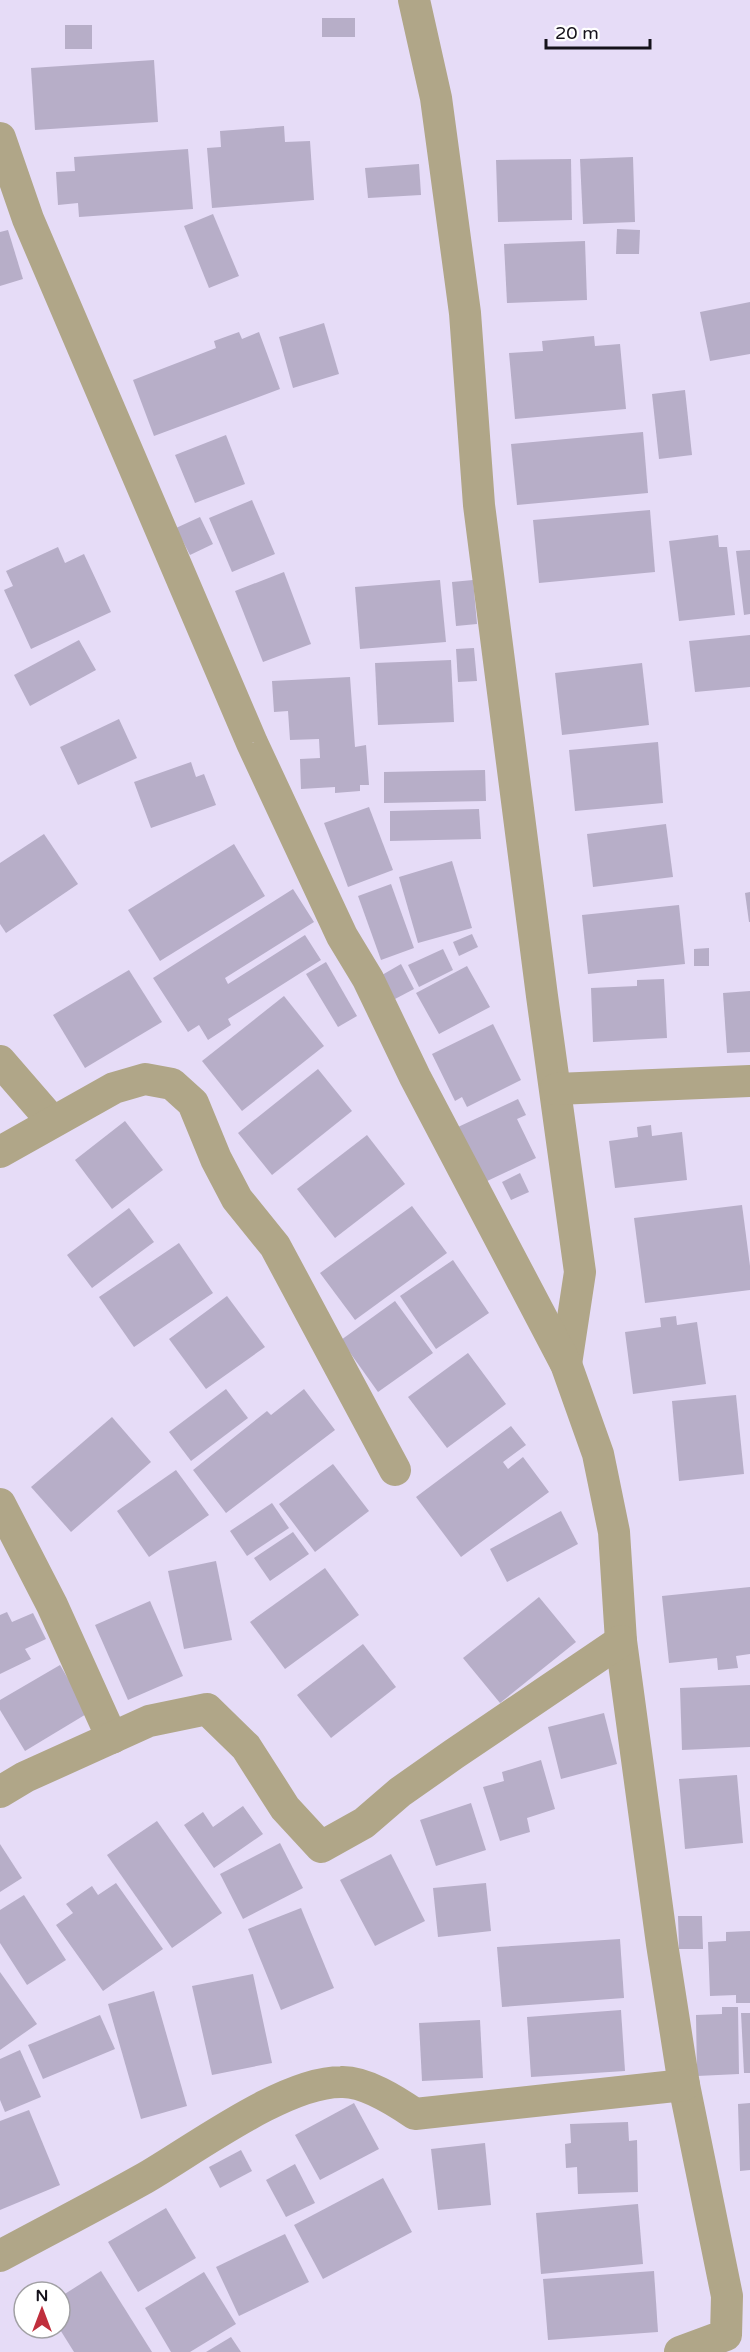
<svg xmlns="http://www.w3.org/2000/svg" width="750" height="2352" font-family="'Varela Round',sans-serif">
	<rect width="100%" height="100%" fill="#e6dcf7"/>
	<g fill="#b7aec8">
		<rect x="322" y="18" width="33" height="19"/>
		<rect x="65" y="25" width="27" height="24"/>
		<polygon points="154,60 158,122 35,130 31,68"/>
		<polygon points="284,126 285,142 310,141 314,200 212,208 207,148 221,147 220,131"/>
		<polygon points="188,149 193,209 79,217 78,203 58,205 56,172 75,171 74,157"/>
		<polygon points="633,157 635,222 583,224 580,159"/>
		<polygon points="571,159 572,220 498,222 496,160"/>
		<polygon points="419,164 421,195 368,198 365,168"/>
		<polygon points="213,214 239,276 209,288 184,226"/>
		<polygon points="617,229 640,230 639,254 616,254"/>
		<polygon points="8,230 23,279 0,286 0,232"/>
		<polygon points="585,241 587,300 507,303 504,244"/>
		<polygon points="750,302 750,354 710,361 700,312"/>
		<polygon points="324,323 339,374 293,388 279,337"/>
		<polygon points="239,332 242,339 259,332 280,389 154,436 133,380 216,348 214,341"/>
		<polygon points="594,336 595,346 620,344 626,409 515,419 509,353 543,351 542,341"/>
		<polygon points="685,390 692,455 659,459 652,394"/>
		<polygon points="643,432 648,493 517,505 511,444"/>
		<polygon points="226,435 245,484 195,503 175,455"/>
		<polygon points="252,500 275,554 232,572 209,518"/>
		<polygon points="650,510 655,572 539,583 533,520"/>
		<polygon points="200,517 213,544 190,555 176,528"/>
		<polygon points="718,535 719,547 727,547 735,615 679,621 669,541"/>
		<polygon points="58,547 65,563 84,554 111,612 31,649 4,590 13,586 6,571"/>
		<polygon points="750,550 750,614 744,615 736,551"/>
		<polygon points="284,572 311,644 263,662 235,591"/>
		<polygon points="440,580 446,642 360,649 355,587"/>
		<polygon points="473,580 477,624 456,626 452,582"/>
		<polygon points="750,635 750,687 695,692 689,641"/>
		<polygon points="79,640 96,670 30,706 14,675"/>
		<polygon points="474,648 477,681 458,682 456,649"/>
		<polygon points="451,660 454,722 378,725 375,663"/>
		<polygon points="642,663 649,725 562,735 555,673"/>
		<polygon points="350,677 355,747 366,745 369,785 360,785 360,791 335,793 335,787 301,789 300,759 320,758 319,739 290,740 288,711 274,712 272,681"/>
		<polygon points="119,719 137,758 78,785 60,747"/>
		<polygon points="658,742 663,803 575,811 569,750"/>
		<polygon points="191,762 196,777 204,774 216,805 151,828 134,782"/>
		<polygon points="485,770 486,801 384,803 384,772"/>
		<polygon points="369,807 393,870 348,887 324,823"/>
		<polygon points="479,809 481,839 390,841 390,811"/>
		<polygon points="666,824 673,877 593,887 587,834"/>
		<polygon points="44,834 78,884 6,933 0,924 0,863"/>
		<polygon points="234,844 265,896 160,961 128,910"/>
		<polygon points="452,861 472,928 418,943 399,877"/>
		<polygon points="391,884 414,948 381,960 358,896"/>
		<polygon points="293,889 314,922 225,978 228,984 305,935 321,960 228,1019 231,1025 208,1040 199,1025 188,1032 153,978"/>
		<polygon points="750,892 750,922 749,922 745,893"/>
		<polygon points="679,905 685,964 588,974 582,915"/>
		<polygon points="472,934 478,947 459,956 453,942"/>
		<polygon points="709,948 709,966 694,966 694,949"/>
		<polygon points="443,949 453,970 419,987 408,965"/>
		<polygon points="326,962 357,1016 338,1027 306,974"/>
		<polygon points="401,964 414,989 395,999 382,975"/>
		<polygon points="467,966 490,1007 439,1034 416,993"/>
		<polygon points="129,970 162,1022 85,1068 53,1015"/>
		<polygon points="664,979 667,1038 593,1042 591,988 637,986 637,980"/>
		<polygon points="750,991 750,1052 727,1053 723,993"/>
		<polygon points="284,996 324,1046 242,1111 202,1061"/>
		<polygon points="493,1024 521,1080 467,1107 462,1097 455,1101 432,1054"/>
		<polygon points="318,1069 352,1111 272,1175 238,1133"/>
		<polygon points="518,1099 526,1115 517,1119 536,1158 485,1182 458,1127"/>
		<polygon points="125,1121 163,1170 112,1209 75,1160"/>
		<polygon points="651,1125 652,1136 682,1132 687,1180 615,1188 609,1141 638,1137 637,1127"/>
		<polygon points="367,1135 405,1184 335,1238 297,1189"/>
		<polygon points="520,1173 529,1192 511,1200 502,1182"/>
		<polygon points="742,1205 750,1266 750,1290 645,1303 634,1218"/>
		<polygon points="412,1206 447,1253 355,1320 320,1273"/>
		<polygon points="129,1208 154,1242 92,1288 67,1255"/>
		<polygon points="179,1243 213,1293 134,1347 99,1297"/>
		<polygon points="453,1260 489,1313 436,1349 400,1296"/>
		<polygon points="227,1296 265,1347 206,1389 169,1339"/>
		<polygon points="395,1301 433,1353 378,1392 341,1340"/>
		<polygon points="676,1316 677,1325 697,1322 706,1384 633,1394 625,1332 661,1327 660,1318"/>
		<polygon points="468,1353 506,1404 447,1448 408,1397"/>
		<polygon points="226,1389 248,1418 191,1461 169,1432"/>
		<polygon points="304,1389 335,1430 226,1513 193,1470 267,1411 271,1415"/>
		<polygon points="736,1395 744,1474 679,1481 672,1401"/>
		<polygon points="112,1417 151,1462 71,1532 31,1487"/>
		<polygon points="511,1426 526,1445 503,1462 508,1469 523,1457 549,1492 461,1557 416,1497"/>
		<polygon points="333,1464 369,1511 315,1552 279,1504"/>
		<polygon points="176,1470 209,1515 149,1557 117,1511"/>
		<polygon points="272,1503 289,1528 247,1556 230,1531"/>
		<polygon points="561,1511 578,1544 507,1582 490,1549"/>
		<polygon points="293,1532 309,1554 270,1581 254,1558"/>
		<polygon points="216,1561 232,1640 184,1649 168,1571"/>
		<polygon points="325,1568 359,1615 285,1669 250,1622"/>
		<polygon points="750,1587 750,1654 736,1656 738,1668 718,1670 717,1658 669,1663 662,1596"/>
		<polygon points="539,1597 576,1642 500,1703 463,1658"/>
		<polygon points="150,1601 183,1676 128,1700 95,1625"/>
		<polygon points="7,1612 12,1622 33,1613 46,1639 25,1649 31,1659 0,1674 0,1615"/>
		<polygon points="363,1644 396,1687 331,1738 297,1695"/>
		<polygon points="60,1665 88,1713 25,1751 0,1710 0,1700"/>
		<polygon points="750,1685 750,1747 682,1750 680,1688"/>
		<polygon points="604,1713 617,1764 561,1779 548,1727"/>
		<polygon points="541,1760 555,1809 527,1818 530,1832 500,1841 483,1787 504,1781 502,1772"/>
		<polygon points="737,1775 743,1843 685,1849 679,1779"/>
		<polygon points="471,1803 486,1850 436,1866 420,1820"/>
		<polygon points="243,1806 263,1834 214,1868 184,1825 203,1812 213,1827"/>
		<polygon points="157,1821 222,1913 172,1948 107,1855"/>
		<polygon points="280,1843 303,1888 243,1919 220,1874"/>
		<polygon points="0,1844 22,1878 0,1892"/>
		<polygon points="391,1854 425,1921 375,1946 340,1880"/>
		<polygon points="116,1883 163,1949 103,1991 56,1925 73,1913 66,1904 92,1886 98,1895"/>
		<polygon points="486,1883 491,1931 438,1937 433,1888"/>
		<polygon points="24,1895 66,1960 27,1985 0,1943 0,1910"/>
		<polygon points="301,1908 334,1988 281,2010 248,1929"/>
		<polygon points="678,1916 702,1916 703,1949 679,1949"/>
		<polygon points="750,1931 750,2003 736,2003 736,1995 710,1996 708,1942 726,1941 726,1932"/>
		<polygon points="620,1939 624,1998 502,2007 497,1947"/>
		<polygon points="0,1972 37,2024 0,2050"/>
		<polygon points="253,1974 272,2063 212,2075 192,1986"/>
		<polygon points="154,1991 187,2106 141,2119 108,2004"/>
		<polygon points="722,2007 738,2007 739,2074 697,2076 696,2015 722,2014"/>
		<polygon points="621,2010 625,2071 531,2077 527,2017"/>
		<polygon points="741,2013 750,2013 750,2073 744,2073"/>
		<polygon points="100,2015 115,2049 43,2079 28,2045"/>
		<polygon points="480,2020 483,2078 422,2081 419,2023"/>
		<polygon points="20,2050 41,2097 5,2112 0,2100 0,2059"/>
		<polygon points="354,2103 379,2149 320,2180 295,2135"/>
		<polygon points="750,2103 750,2170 740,2171 738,2104"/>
		<polygon points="29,2110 60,2185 0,2210 0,2121"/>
		<polygon points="628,2122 629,2141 637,2140 638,2192 578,2194 577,2167 566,2168 565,2144 571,2143 570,2124"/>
		<polygon points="485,2143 491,2205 438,2210 431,2149"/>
		<polygon points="241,2150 252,2171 220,2188 209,2167"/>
		<polygon points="295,2164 315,2203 286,2217 266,2180"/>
		<polygon points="383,2178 412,2232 323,2279 294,2225"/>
		<polygon points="638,2204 643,2264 541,2274 536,2213"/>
		<polygon points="166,2208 196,2258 138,2292 108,2242"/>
		<polygon points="285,2234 309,2282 239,2316 216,2267"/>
		<polygon points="101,2271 152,2352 74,2352 59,2328 60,2297"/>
		<polygon points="654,2271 658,2332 548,2340 543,2279"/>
		<polygon points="204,2272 236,2324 190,2352 171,2352 145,2308"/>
		<polygon points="231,2337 241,2352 206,2352"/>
	</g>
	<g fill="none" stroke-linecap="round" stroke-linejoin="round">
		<g stroke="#b0a688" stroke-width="32">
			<polyline points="414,0 436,98 465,313 479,505 542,996 580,1272 566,1364"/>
			<polyline points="0,138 28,219 252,743 342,936 368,979 415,1077 566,1364 598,1454 614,1532 621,1641 662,1944 684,2085 727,2296 726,2335 680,2352"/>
			<polyline points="0,1061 52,1121"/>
			<polyline points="556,1089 750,1081"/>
			<polyline points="0,1152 114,1088 145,1079 172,1084 193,1103 216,1159 237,1199 275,1246 395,1470"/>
			<polyline points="0,1504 52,1605 112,1738"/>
			<polyline points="0,1792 25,1777 149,1721 207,1709 246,1747 285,1808 321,1847 364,1823 400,1792 454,1754 621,1641"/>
			<path d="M0 2256C48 2230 97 2205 145 2178 195 2149 284 2082 341 2082 365 2081 396 2101 415 2114L684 2085"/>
		</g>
	</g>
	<g transform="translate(42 2310)"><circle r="28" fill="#ffffff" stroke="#a1a0a4" stroke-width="1.5"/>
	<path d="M0-4.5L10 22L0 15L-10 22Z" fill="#c02f3d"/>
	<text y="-9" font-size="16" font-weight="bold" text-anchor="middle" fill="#15121b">N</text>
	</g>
	<path d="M546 39v9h104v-9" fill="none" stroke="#15121b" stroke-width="3"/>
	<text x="555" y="39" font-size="18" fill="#15121b" stroke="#ffffff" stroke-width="4.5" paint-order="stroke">20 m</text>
</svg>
